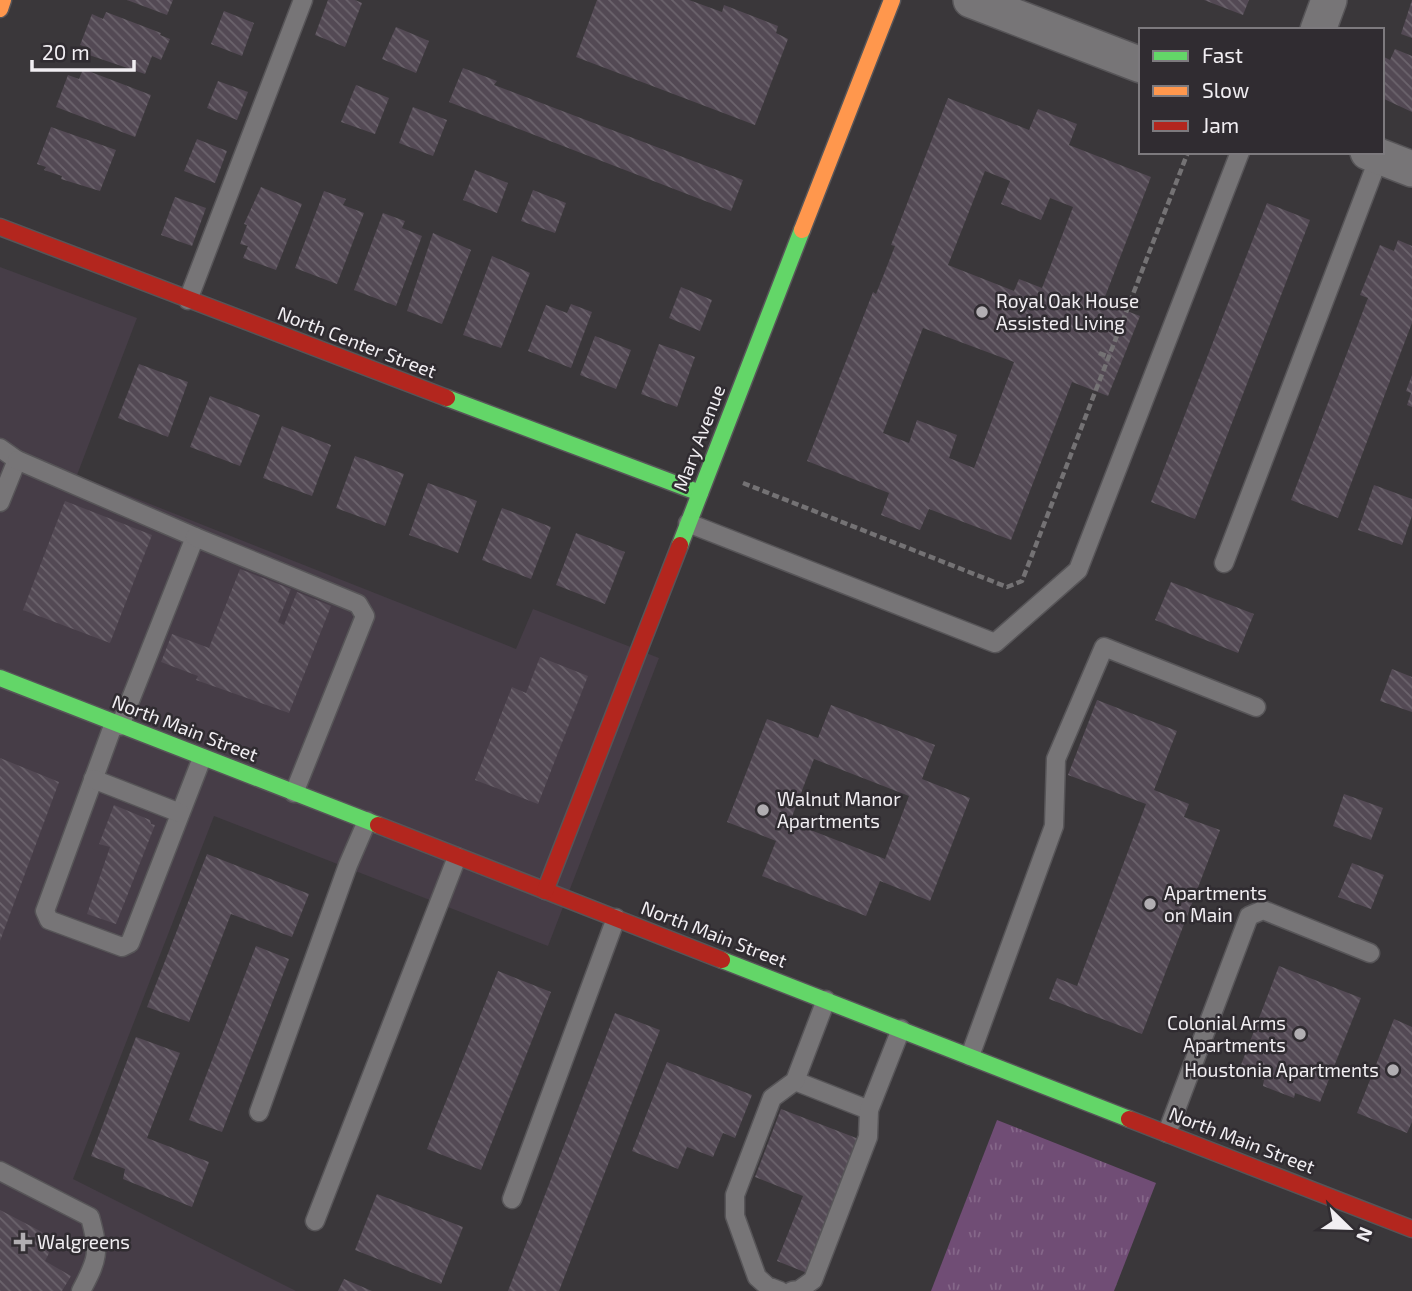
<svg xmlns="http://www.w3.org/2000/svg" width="1412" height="1291" font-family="'Exo 2',sans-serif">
	<defs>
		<pattern id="grass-tufts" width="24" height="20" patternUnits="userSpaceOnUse" patternTransform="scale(1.75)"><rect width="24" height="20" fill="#704d75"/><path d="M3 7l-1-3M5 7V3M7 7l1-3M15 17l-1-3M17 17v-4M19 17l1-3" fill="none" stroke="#856789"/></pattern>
		<pattern id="building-back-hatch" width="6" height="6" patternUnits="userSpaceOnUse" patternTransform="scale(1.75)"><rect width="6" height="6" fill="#534954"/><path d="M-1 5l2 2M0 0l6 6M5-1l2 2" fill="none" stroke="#6c646d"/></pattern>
	</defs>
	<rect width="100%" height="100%" fill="#3a373a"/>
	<polygon fill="#463d47" points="0,267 137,318 77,475 516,649 533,609 659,658 548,946 214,816 73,1179 296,1291 0,1291"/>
	<polygon fill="url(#grass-tufts)" points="997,1120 1156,1183 1114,1291 931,1291"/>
	<g fill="url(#building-back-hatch)" fill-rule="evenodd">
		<polygon points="127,0 173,0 167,15"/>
		<polygon points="328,0 355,0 362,3 345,47 315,35"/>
		<polygon points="597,0 689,0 722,12 724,5 778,26 776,33 788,39 755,125 576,57"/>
		<polygon points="1204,0 1249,0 1243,15"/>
		<polygon points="1412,0 1412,38 1401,34"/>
		<polygon points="224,11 254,23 242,56 211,44"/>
		<polygon points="106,12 161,33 160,35 170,39 161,60 152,56 145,74 89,55 91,49 80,45 92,14 103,19"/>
		<polygon points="396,27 429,41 416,73 382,59"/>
		<polygon points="1395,49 1412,56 1412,112 1382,98 1382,56 1390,60"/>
		<polygon points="463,68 497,81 494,85 743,180 731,211 449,102"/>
		<polygon points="83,69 151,95 135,137 56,107 68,75 79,79"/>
		<polygon points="218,81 248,92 237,120 207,108"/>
		<polygon points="356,85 389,98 375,134 341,122"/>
		<path d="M948 98 1029 130 1038 109 1077 124 1069 145 1151 177 1103 302 1140 316 1108 396 1072 382 1011 540 929 509 920 530 881 515 889 493 807 461 873 292 876 294 895 246 891 245ZM985 171 1010 181 1001 204 1041 220 1050 198 1073 207 1042 288 1019 279 1014 291 948 265ZM923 328 1014 362 974 468 949 458 957 435 917 420 909 443 883 433Z"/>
		<polygon points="413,107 447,120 433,156 399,143"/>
		<polygon points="51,127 116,150 100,191 61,179 62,176 44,170 46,167 37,164"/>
		<polygon points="197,139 227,151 215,183 184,171"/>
		<polygon points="475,170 508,183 497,213 463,200"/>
		<polygon points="261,187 302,204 276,270 243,258 248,246 240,244 247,225 244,224"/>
		<polygon points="533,190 566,203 555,233 521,221"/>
		<polygon points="324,191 346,199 343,205 364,213 337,284 295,268"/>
		<polygon points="175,197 206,208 192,246 161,235"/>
		<polygon points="1267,203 1310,220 1195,519 1151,502"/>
		<polygon points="383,213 405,221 402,228 422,236 396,306 354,290"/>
		<polygon points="433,233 471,250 442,324 407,311"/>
		<polygon points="1398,240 1412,246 1412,323 1338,518 1291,500 1368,298 1360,295 1380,245 1394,251"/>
		<polygon points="492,256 530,273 501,348 463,335"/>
		<polygon points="681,287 712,300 700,331 669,318"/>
		<polygon points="571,304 592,312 571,368 528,351 546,305 567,313"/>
		<polygon points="595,336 631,350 616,389 580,375"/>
		<polygon points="659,344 695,357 677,407 641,394"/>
		<polygon points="139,364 188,382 168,437 118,418"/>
		<polygon points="1412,375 1412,407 1407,405 1411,393 1406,391"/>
		<polygon points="210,396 260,415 240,466 190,447"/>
		<polygon points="282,426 331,445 312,496 263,478"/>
		<polygon points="355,456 404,474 385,526 336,508"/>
		<polygon points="428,483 477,501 458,553 409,535"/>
		<polygon points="1374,485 1412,499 1412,516 1402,545 1358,530"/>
		<polygon points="65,501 152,535 110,643 23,610"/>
		<polygon points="502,508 551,527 531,579 482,560"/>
		<polygon points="576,533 625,552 605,604 556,585"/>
		<polygon points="240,569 291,589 278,622 284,625 297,592 331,606 289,713 196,680 198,676 161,662 172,634 209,648"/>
		<polygon points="1171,582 1254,614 1238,653 1155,620"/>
		<polygon points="540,657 588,676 538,804 475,780 512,687 526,693"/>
		<polygon points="1392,669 1412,677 1412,712 1380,701"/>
		<polygon points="1097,700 1177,731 1154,790 1189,804 1184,817 1220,830 1142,1034 1049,999 1057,978 1077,986 1146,804 1068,775"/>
		<path d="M831 705 935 745 922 779 970 798 930 901 880 881 866 916 762 876 776 841 727 822 767 719 818 738ZM814 759 909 796 885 859 790 822Z"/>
		<polygon points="0,758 59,782 0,941"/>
		<polygon points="1344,794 1383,808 1371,840 1333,826"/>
		<polygon points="114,805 150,820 151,824 155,825 116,924 87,914 110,847 99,844"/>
		<polygon points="207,854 309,894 292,937 231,914 189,1022 147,1007"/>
		<polygon points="1352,863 1384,875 1371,909 1338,897"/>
		<polygon points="256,946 289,959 222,1132 189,1120"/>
		<polygon points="1279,966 1361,998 1320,1102 1295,1093 1294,1098 1263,1086 1264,1080 1239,1070"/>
		<polygon points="498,971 551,992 481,1170 427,1149"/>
		<polygon points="615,1013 660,1030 559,1291 508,1291"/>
		<polygon points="1394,1019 1412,1027 1412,1122 1407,1133 1357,1113"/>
		<polygon points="136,1037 180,1053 147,1138 209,1162 192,1207 123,1179 125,1169 91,1156"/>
		<polygon points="667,1062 752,1095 735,1138 723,1133 713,1157 687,1147 678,1169 632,1151"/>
		<polygon points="781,1109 864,1141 812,1275 777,1261 803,1196 755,1177"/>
		<polygon points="377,1194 463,1227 441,1284 355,1250"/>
		<polygon points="0,1210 42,1232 49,1253 45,1261 71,1276 62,1291 0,1291"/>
		<polygon points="344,1279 372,1291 338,1291"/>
	</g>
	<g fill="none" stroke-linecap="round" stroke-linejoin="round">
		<defs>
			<g id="lane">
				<polyline points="188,300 303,0"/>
				<polyline points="0,448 17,460 0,502"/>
				<polyline points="17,460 195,537 120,726"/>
				<polyline points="688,523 995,643 1078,570 1240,152"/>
				<polyline points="195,537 358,604 365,616 294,793"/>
				<polyline points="1224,563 1379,157"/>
				<polyline points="114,723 45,911 49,920 122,947 130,943 202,758"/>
				<polyline points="93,779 180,813"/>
				<polyline points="970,1056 1054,826 1056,759 1104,647 1256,707"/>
				<polyline points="795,1081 869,1110"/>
				<polyline points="259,1112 348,865 367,821"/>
				<polyline points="1167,1133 1249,916 1263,910 1370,953"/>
				<path d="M0 1171 90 1217C100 1253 98 1259 81 1291"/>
				<polyline points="512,1199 616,918"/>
				<polyline points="315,1221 457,857"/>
				<polyline points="780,1291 767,1286 757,1277 735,1216 735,1195 772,1098 795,1081 826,1000"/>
				<polyline points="792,1291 799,1290 813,1280 868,1137 869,1110 901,1029"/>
			</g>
			<g id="street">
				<polyline points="971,0 1141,65"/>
				<polyline points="1318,30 1329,0"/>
				<polyline points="1368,152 1412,169"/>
			</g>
			<g id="fast">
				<polyline points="447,398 700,493"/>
				<polyline points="680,545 802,230"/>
				<polyline points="0,678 378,825"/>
				<polyline points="722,960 1129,1119"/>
			</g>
			<g id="slow">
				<polyline points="0,9 3,0"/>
				<polyline points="802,230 892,0"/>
			</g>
			<g id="jam">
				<polyline points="0,227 447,398"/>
				<polyline points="378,825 722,960"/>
				<polyline points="545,891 680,545"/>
				<polyline points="1129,1119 1412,1229"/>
			</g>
		</defs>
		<use href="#lane" stroke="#575558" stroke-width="21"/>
		<use href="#street" stroke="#575558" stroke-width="38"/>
		<use href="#fast" stroke="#575558" stroke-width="19"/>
		<use href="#slow" stroke="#575558" stroke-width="19"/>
		<use href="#jam" stroke="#575558" stroke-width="19"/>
		<g stroke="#747274" stroke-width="4.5" stroke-dasharray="7 3.5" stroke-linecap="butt">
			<polyline points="1099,353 1109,357"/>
			<polyline points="743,483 1007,587 1022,581 1188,152"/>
		</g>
		<use href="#lane" stroke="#777577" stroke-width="18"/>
		<use href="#street" stroke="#777577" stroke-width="35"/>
		<use href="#fast" stroke="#63d668" stroke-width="16"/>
		<use href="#slow" stroke="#ff974d" stroke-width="16"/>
		<use href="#jam" stroke="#b3261e" stroke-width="16"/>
	</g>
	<g fill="#b1aeb2" stroke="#302c31" stroke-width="2.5">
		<circle cx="982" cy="312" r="7"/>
		<circle cx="763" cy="810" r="7"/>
		<circle cx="1150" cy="904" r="7"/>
		<circle cx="1300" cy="1034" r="7"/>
		<circle cx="1393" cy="1070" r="7"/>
		<path d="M19.5 1231.5h7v7h7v7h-7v7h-7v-7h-7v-7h7z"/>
	</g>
	<g text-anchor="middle" stroke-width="5" stroke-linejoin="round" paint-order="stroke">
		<g font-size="19" fill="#f1eef2" stroke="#302c31" text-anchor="start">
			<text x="996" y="308">Royal Oak House<tspan x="996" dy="22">Assisted Living</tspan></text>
			<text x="777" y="806">Walnut Manor<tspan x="777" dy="22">Apartments</tspan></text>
			<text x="1164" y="900">Apartments<tspan x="1164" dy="22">on Main</tspan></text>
			<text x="1286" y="1030" text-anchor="end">Colonial Arms<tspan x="1286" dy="22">Apartments</tspan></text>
			<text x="1379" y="1077" text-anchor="end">Houstonia Apartments</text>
			<text x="37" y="1249">Walgreens</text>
		</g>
		<g font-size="19" fill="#f1eef2" stroke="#302c31">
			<text transform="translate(357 342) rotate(21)" y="7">North Center Street</text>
			<text transform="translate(699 438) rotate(-69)" y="7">Mary Avenue</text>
			<text transform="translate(185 728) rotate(21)" y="7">North Main Street</text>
			<text transform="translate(714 934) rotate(21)" y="7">North Main Street</text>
			<text transform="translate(1242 1140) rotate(21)" y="7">North Main Street</text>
		</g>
	</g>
	<rect x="1139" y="28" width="245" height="126" fill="#302c31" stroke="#7d7a7e" stroke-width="2"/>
	<rect x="1153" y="51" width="35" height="10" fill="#63d668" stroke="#7d7a7e" stroke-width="2"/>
	<text x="1202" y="63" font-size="21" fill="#f1eef2">Fast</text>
	<rect x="1153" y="86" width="35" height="10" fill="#ff974d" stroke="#7d7a7e" stroke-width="2"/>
	<text x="1202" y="98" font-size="21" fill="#f1eef2">Slow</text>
	<rect x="1153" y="121" width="35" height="10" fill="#b3261e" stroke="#7d7a7e" stroke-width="2"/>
	<text x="1202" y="133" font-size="21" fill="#f1eef2">Jam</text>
	<g transform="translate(1349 1228) rotate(113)" stroke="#302c31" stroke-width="5" paint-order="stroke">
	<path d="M0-5L12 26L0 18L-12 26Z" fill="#f1eef2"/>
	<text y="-10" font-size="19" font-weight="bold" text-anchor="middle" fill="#f1eef2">N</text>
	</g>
	<path d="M32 60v10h102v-10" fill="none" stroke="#f1eef2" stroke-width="3.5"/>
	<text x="42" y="60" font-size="21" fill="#f1eef2" stroke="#302c31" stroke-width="5" paint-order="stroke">20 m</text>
</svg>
